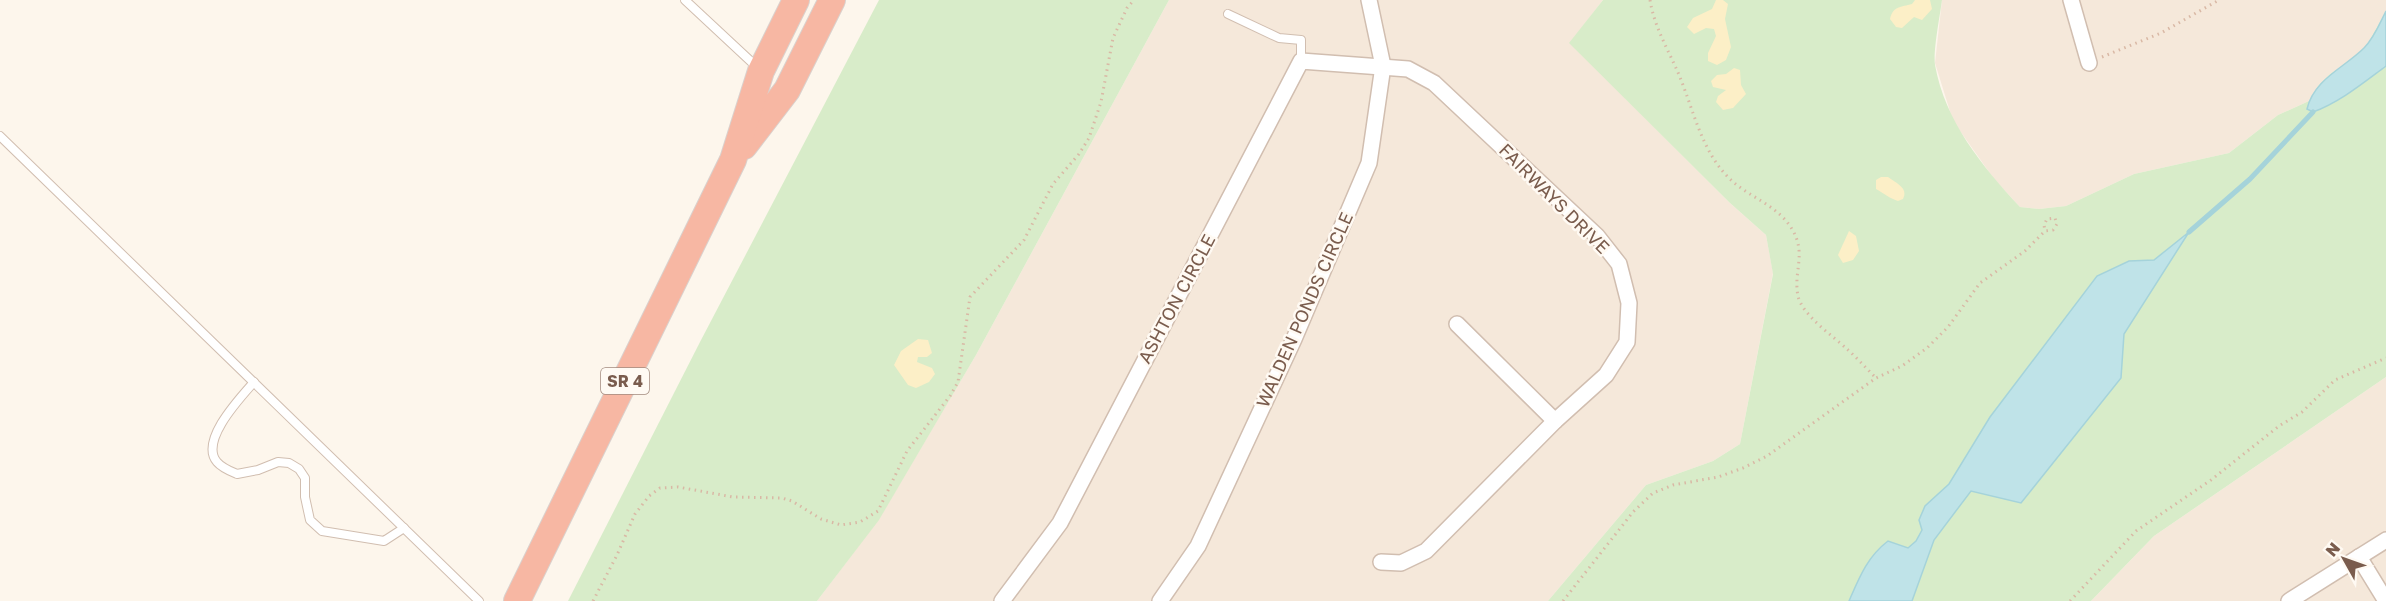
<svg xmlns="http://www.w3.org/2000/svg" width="2386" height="601" font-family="'Golos Text',sans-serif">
	<rect width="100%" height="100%" fill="#fdf6ec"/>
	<g fill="#f5e8da">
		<polygon points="1169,0 1603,0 1570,43 1730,203 1766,235 1773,273 1740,444 1713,461 1646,485 1548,601 817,601 879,519 976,355"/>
		<polygon points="1942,0 2386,0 2386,11 2367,45 2352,60 2330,74 2318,86 2309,101 2278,115 2229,153 2134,174 2066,206 2039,209 2020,207 1994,179 1953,121 1935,63"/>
		<polygon points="2386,377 2386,601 2091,601 2154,536"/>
	</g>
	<g fill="#d8ecc9">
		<polygon points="879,0 1169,0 976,355 879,520 817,601 568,601 700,342"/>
		<path d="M1603 0H1942C1940 16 1933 50 1935 65 1945 121 1982 166 2020 207L2039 209 2066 206 2134 174 2229 153 2278 115 2309 101 2318 86 2330 74 2352 60 2367 45 2386 11V377L2154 536 2091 601H1548L1646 485 1713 461 1740 444 1773 274 1766 235 1730 203 1569 43Z"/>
	</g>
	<g fill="#fcefc7">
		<polygon points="1716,0 1723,0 1728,4 1725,19 1731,47 1726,60 1717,65 1708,61 1708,53 1716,36 1714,29 1706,28 1694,34 1687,27 1693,18 1712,9"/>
		<path d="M1915 0H1930L1932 9 1922 20 1914 17 1902 28 1896 27 1890 19C1893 6 1901 7 1912 4Z"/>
		<polygon points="1734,68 1740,70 1741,85 1746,94 1733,108 1723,110 1716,102 1718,96 1726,90 1713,87 1711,81 1717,75 1726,74"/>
		<path d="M1888 177C1896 183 1909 188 1903 199L1898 201C1891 199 1883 193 1876 189V180L1881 177Z"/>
		<polygon points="1849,231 1856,236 1859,251 1853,260 1843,263 1838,255"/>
		<polygon points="918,339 928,340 932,353 927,357 918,357 917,362 932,368 935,374 929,382 916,388 908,385 894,365 901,351"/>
	</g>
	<g fill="#bfe3e8" stroke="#a5d3da" stroke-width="1.5">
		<path d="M2386 11V66C2363 83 2340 102 2313 112L2307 109C2314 79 2344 68 2364 48 2374 38 2380 23 2386 11Z"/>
		<path d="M2189 232 2124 334 2121 378 2021 503 1971 491 1934 540 1912 601H1849C1859 578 1867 557 1888 541L1908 548 1916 541 1922 530 1919 520 1925 506 1949 484 1990 417 2097 276 2129 261 2154 260Z"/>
	</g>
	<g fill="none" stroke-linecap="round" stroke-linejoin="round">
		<polyline stroke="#a5d3da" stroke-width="5" points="2189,232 2250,179 2313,112"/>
		<defs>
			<g id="lane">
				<polyline points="685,0 759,69"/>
				<polyline points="1228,14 1279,38 1301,40 1301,61"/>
				<polyline points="0,136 479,601"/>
				<path d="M254 382C240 398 199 441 217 462 222 468 230 471 237 474L258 470 278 462 289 463 299 469 305 478V497L310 520 322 531 384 541 404 528"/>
			</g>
			<g id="street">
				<polyline points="2071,0 2089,63"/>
				<polyline points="1457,324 1555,421"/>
				<polyline points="2359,557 2386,601"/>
				<polyline points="1002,601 1060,523 1301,61 1408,69 1434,83 1597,236 1619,264 1629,303 1627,342 1606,375 1555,421 1426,551 1401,563 1381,562"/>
				<polyline points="1160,601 1198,546 1294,339 1369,163 1383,66 1369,0"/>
				<polyline points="2289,601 2386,540"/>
			</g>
			<g id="highway">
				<polyline points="744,146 787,90 832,0"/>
				<polyline points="517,601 733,160 761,71 796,0"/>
			</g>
		</defs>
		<use href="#lane" stroke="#d1beb0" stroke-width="10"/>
		<use href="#street" stroke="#d1beb0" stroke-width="18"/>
		<use href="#highway" stroke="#dad1cd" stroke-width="28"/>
		<g stroke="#d9b8a5" stroke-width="3" stroke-dasharray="1.5 4.5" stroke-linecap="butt">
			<path d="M1650 0C1654 25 1666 46 1676 68 1692 103 1699 146 1726 175 1746 197 1776 203 1792 229 1807 254 1793 271 1798 296 1802 315 1833 336 1847 349 1857 358 1866 368 1876 378"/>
			<polyline points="2102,57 2161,33 2219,0"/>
			<polyline points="593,601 617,555 635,514 649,496 660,488 678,487 733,497 782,498 792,501 821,519 841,525 860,522 878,511 907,451 950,396 958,382 970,297 1024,240 1053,184 1079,154 1089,138 1101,102 1113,38 1127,8 1134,0"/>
			<polyline points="1563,601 1633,512 1653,493 1673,485 1718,477 1743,468 1767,456 1876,378 1902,366 1927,348 1948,327 1980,283 2025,251 2045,231 2053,230 2057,224 2055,218 2047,219 2044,225 2045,231"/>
			<polyline points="2070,601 2136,531 2211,480 2279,426 2302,412 2335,380 2386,358"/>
		</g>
		<use href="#lane" stroke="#fff" stroke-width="8"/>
		<use href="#street" stroke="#fff" stroke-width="15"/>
		<use href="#highway" stroke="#f7b7a3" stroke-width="26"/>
	</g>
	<g text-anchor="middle" stroke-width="5" stroke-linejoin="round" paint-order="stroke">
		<rect fill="#fffaf3" stroke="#a28b7f" stroke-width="1.5" x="601" y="368" width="48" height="26" rx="4.5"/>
		<g font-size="16" font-weight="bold" fill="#7a5c4d">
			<text x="625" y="387">SR 4</text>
		</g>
		<g font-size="18" fill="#7a5c4d" stroke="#fffaf3">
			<text transform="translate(1554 199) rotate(45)" y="6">FAIRWAYS DRIVE</text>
			<text transform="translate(1177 299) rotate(-62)" y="6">ASHTON CIRCLE</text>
			<text transform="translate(1305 310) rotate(-66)" y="6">WALDEN PONDS CIRCLE</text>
		</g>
	</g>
	<g transform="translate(2344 559) rotate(310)" stroke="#fffaf3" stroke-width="4.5" paint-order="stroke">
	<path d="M0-4.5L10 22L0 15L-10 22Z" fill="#7a5c4d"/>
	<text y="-9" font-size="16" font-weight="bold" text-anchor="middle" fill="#7a5c4d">N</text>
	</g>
</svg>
